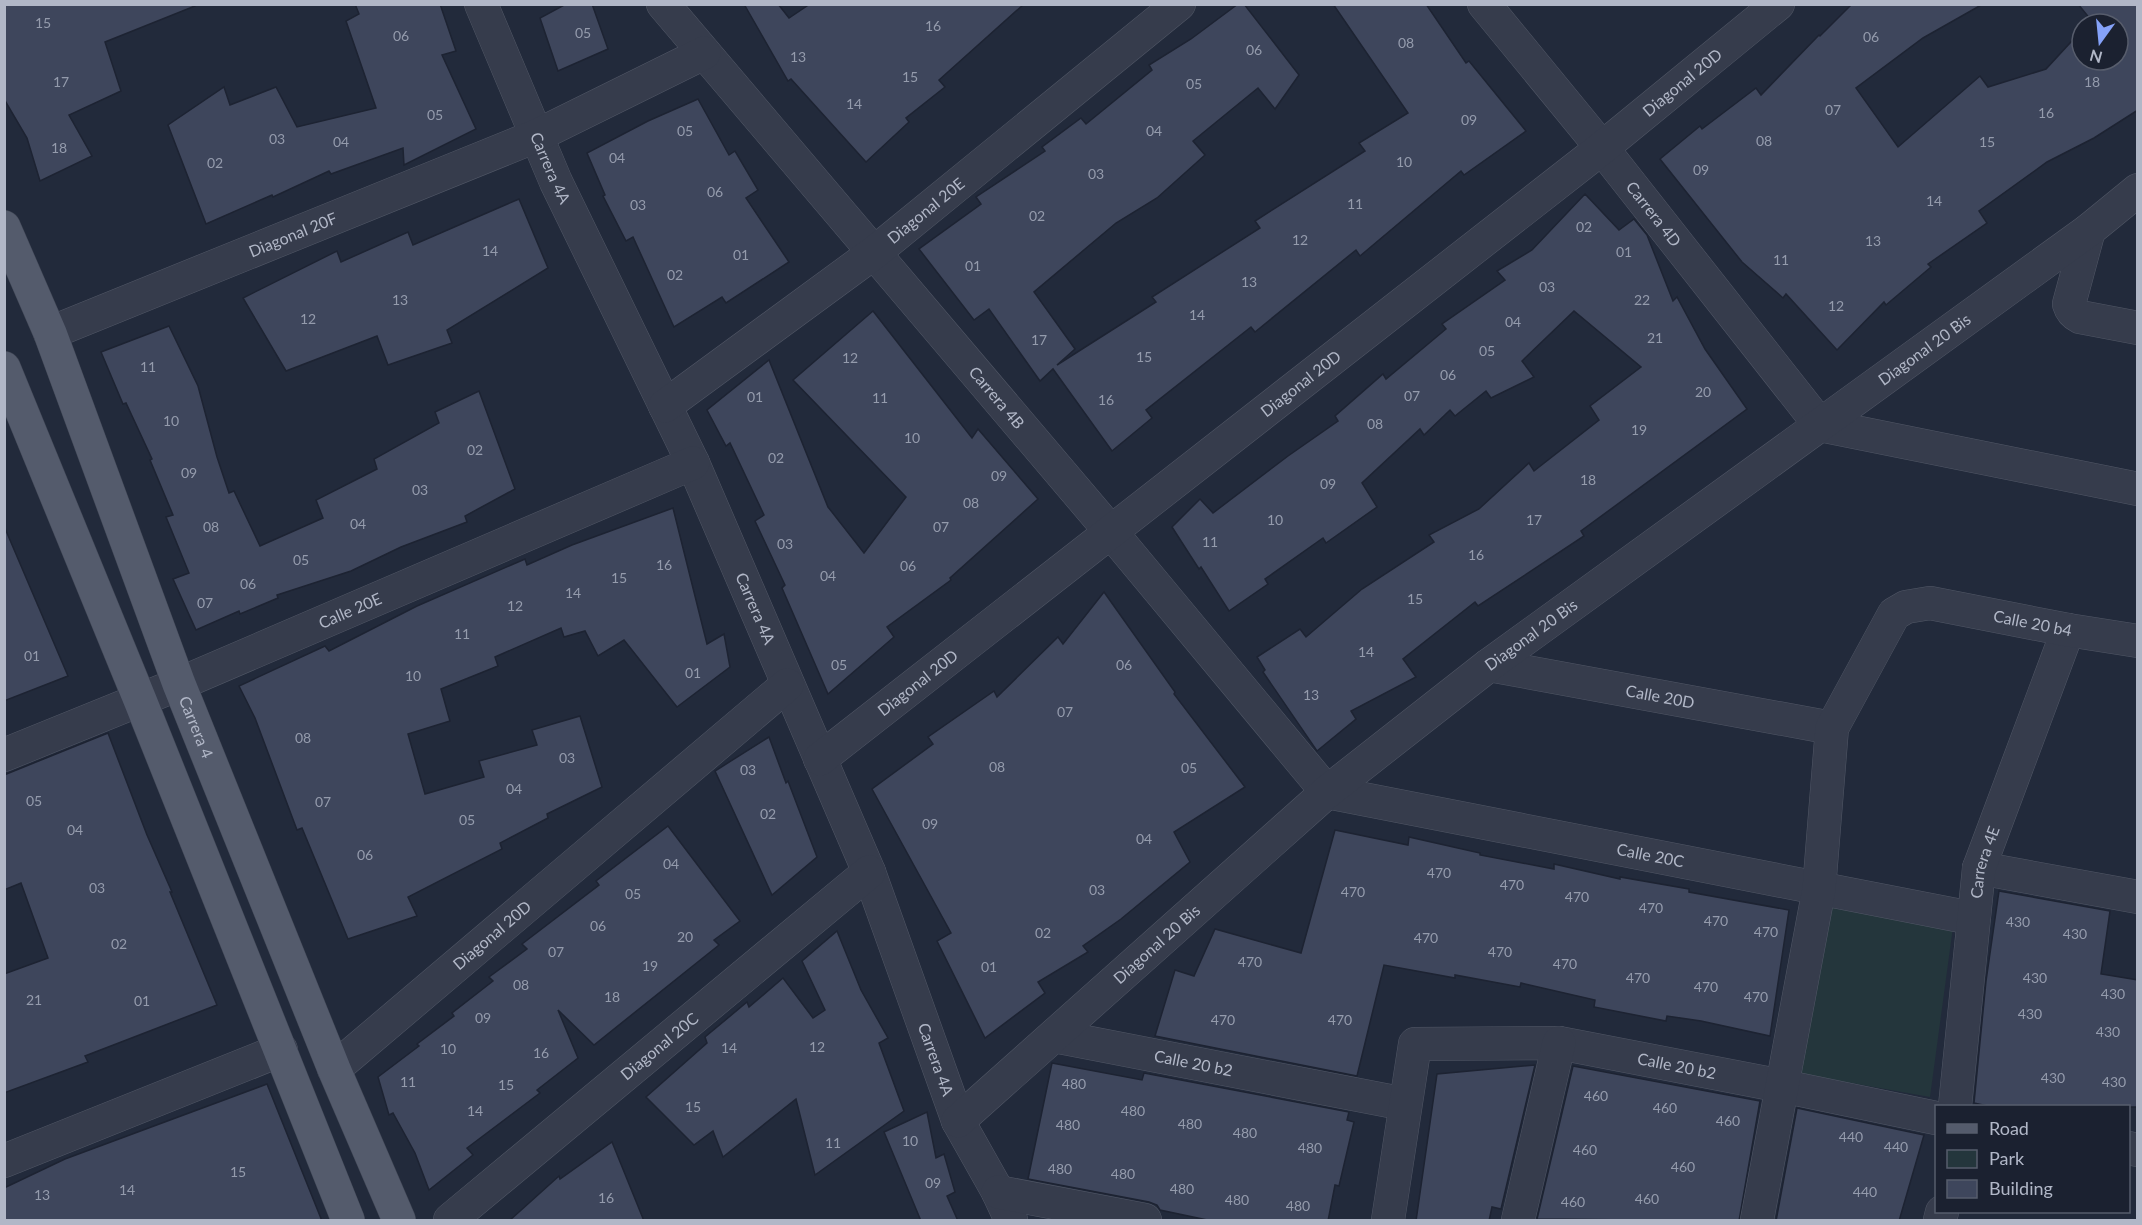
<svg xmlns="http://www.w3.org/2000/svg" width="2142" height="1225" font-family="Lato,sans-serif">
	<rect width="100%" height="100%" fill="#222a3b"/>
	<polygon fill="#24363c" points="1826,901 1953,927 1930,1097 1795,1073"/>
	<g fill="#3e465c" stroke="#1d2332" stroke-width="1.5">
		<polygon points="4,4 195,4 195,6 105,42 121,91 69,115 92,156 40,181 27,138 4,99"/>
		<polygon points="355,4 440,4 456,51 442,55 476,129 404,165 403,148 331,174 329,171 273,197 272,195 206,224 168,125 224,87 230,105 276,87 297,127 376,108 346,21 359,14"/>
		<polygon points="566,4 592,4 608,49 558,71 540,18"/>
		<polygon points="744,4 778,4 789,18 810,4 1024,4 939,80 945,87 906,118 909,122 866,162 791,79 788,81"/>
		<polygon points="1238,4 1244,4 1299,75 1275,109 1258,88 1193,141 1205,155 1157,198 1116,223 1034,292 1075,349 1057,365 1156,302 1152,297 1260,228 1255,221 1365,151 1359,143 1408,113 1333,4 1426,4 1466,63 1469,61 1526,131 1464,175 1461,171 1360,256 1356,250 1255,332 1251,327 1146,410 1152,418 1112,451 1053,369 1040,381 989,309 974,320 919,249 981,204 976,197 1045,151 1042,147 1081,118 1086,124 1152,70 1149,65 1191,39"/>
		<polygon points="1852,4 1983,4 1923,38 1856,88 1898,147 1980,76 1988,87 2046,69 2082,30 2082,60 2118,60 2118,24 2088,24 2091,20 2078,4 2138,4 2138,110 2094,138 2047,162 1979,211 1987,223 1928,264 1931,267 1886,305 1884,302 1837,350 1786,294 1783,298 1742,262 1660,159 1700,126 1702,129 1756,88 1761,95 1819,35 1820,36"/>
		<polygon points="698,99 729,155 735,151 758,190 746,198 789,262 726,303 722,297 674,327 633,237 626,241 603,196 605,195 587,153 648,121"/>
		<polygon points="1585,194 1619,230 1634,219 1647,235 1673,301 1677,297 1705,349 1747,409 1581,531 1584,536 1478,606 1475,602 1403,659 1416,677 1351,711 1356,719 1317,751 1263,672 1265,670 1257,657 1300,629 1306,637 1362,589 1434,542 1429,535 1479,509 1529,463 1534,471 1599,420 1590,406 1641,367 1574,311 1522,361 1534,377 1491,398 1486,391 1455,416 1450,410 1424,435 1420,429 1362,483 1377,507 1326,543 1323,538 1265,579 1268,584 1229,611 1201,567 1199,569 1172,527 1200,499 1213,513 1288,456 1338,421 1335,416 1383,374 1386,379 1446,329 1442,324 1505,280 1497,271 1532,250"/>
		<polygon points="519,199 548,268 447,330 452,343 388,365 377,336 286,371 243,298 337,251 341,262 408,232 413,245"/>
		<polygon points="873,311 972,438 978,429 1038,499 950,578 951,580 887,627 894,637 828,694 782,588 785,585 755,521 764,515 730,443 726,446 707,410 769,360 828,507 864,553 906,497 793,380"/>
		<polygon points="169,326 198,386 217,457 229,493 234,491 260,546 323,518 316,500 377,469 374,459 439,423 435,412 479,391 515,489 465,516 467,522 401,547 351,571 277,595 278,598 240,614 239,611 196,630 173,579 189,573 166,517 173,515 150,460 152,459 126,403 123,404 101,352"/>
		<polygon points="673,508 707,644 724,634 730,667 677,707 624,640 598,656 585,631 564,637 561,628 495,657 498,666 441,689 450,721 408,734 425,794 484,777 479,761 537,745 532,730 580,716 602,787 547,814 548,818 500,843 502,849 408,897 417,916 348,939 302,828 297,830 255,718 239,686 325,646 329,651 417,606 525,559 527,565 572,545"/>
		<polygon points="4,526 68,676 4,701"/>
		<polygon points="1104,592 1175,692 1174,694 1245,787 1174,832 1190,862 1121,919 1083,946 1088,952 1038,982 1045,993 985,1038 937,941 951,933 872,789 933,744 928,737 994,691 997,697 1058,637 1063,644"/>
		<polygon points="108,733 147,835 172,892 170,892 217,1005 85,1056 88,1062 4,1093 4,974 48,958 21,883 4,890 4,775"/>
		<polygon points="769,737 786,783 788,781 817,857 772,895 715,771"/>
		<polygon points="668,826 740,921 714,940 719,945 594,1045 558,1010 578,1058 537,1090 540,1093 467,1148 473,1155 429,1190 415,1153 393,1113 389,1115 378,1077 419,1046 417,1044 454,1016 452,1013 493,981 489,977 527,949 522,944 599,885 596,881"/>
		<polygon points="1335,830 1408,845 1409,837 1480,853 1480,855 1554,869 1554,864 1620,879 1620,877 1689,889 1689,892 1789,910 1770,1036 1701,1021 1667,1016 1666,1021 1594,1007 1595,1000 1521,983 1520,987 1455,975 1455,978 1384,965 1357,1076 1155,1036 1175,970 1194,976 1215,929 1301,953"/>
		<polygon points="1999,891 2110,911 2101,974 2138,980 2138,1107 1992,1107 1974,1103 1986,981"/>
		<polygon points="837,931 861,990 888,1038 879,1043 904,1111 815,1175 796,1099 723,1157 713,1131 694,1145 646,1097 707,1043 705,1037 747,1002 749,1007 783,978 813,1018 825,1010 802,961"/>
		<polygon points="1052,1063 1142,1080 1144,1073 1349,1112 1347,1120 1354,1122 1339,1186 1335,1185 1328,1221 1212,1221 1160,1210 1157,1205 1149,1202 1028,1179"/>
		<polygon points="1535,1065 1501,1209 1492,1207 1489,1221 1416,1221 1437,1074"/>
		<polygon points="1573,1066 1760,1101 1739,1221 1537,1219"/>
		<polygon points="267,1084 322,1221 4,1221 4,1188 65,1159"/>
		<polygon points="1797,1108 1924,1135 1899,1221 1776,1221"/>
		<polygon points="927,1112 936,1158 944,1154 955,1192 947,1196 958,1221 921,1221 884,1132"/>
		<polygon points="612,1142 644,1221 509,1221 559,1176 560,1179"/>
	</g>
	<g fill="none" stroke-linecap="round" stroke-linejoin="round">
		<defs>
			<g id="minor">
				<path id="s1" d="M481 4 556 182 693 463 869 872 958 1121 998 1192 1011 1220"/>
				<path id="s2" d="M663 4 1111 532 1327 792 1961 916 1974 915"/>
				<path id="s3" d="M1484 4 1602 148 1820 425 2138 489"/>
				<path d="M2089 230 2069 304C2071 311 2074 314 2080 317L2138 328"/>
				<path id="s4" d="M50 333 536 136 704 53"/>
				<path id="s5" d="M665 406 875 252 1179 4"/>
				<path id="s6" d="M1489 665 1832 728"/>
				<path id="s7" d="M4 755 179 684 693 463"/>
				<path id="s8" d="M820 759 1602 148 1778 4"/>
				<polyline points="1979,868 2138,897"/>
				<path id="s9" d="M1054 1036 1405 1104"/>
				<path id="s10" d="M334 1069 787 685"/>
				<path id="s11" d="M1955 1106 1979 868 2068 630"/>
				<path id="s12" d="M958 1121 1327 792 1489 665 2089 230 2138 190"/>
				<polyline points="2128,1148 2138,1150"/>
				<polyline points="4,1161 281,1050"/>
				<polyline points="998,1192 1145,1220"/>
				<path id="s13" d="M450 1220 869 872"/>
				<path id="s14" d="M1388 1220 1415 1044 1559 1043 1782 1086 1936 1118"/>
				<polyline points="1518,1220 1559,1043"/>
				<path id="s15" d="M1757 1220 1819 889 1832 728 1894 614 1906 607 1930 603 2068 630 2138 641"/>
				<polyline points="1940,1220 1942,1212"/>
			</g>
			<g id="major">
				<path id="s16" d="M4 227 50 333 179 684 334 1069 399 1220"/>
				<polyline points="4,368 140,700 348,1220"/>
			</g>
		</defs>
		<use href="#minor" stroke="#515766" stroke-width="34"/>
		<use href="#major" stroke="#3f4554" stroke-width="34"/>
		<use href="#minor" stroke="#363c4c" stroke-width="33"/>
		<use href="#major" stroke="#545b6c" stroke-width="33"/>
	</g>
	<g text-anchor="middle" stroke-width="4.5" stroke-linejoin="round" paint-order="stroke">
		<g font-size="14" fill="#949bac">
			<text x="43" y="28">15</text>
			<text x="933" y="31">16</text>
			<text x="583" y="38">05</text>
			<text x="401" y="41">06</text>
			<text x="1871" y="42">06</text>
			<text x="1406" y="48">08</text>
			<text x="1254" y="55">06</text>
			<text x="798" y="62">13</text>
			<text x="910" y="82">15</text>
			<text x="61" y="87">17</text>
			<text x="2092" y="87">18</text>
			<text x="1194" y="89">05</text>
			<text x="854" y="109">14</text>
			<text x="1833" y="115">07</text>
			<text x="2046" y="118">16</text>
			<text x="435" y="120">05</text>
			<text x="1469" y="125">09</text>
			<text x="685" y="136">05</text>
			<text x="1154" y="136">04</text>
			<text x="277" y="144">03</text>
			<text x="1764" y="146">08</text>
			<text x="341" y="147">04</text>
			<text x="1987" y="147">15</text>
			<text x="59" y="153">18</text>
			<text x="617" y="163">04</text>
			<text x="1404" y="167">10</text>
			<text x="215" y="168">02</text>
			<text x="1701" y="175">09</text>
			<text x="1096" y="179">03</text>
			<text x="715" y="197">06</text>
			<text x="1934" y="206">14</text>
			<text x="1355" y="209">11</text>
			<text x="638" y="210">03</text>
			<text x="1037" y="221">02</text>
			<text x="1584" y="232">02</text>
			<text x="1300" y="245">12</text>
			<text x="1873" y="246">13</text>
			<text x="490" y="256">14</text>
			<text x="1624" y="257">01</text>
			<text x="741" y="260">01</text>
			<text x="1781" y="265">11</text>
			<text x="973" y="271">01</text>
			<text x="675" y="280">02</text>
			<text x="1249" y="287">13</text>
			<text x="1547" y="292">03</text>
			<text x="400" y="305">13</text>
			<text x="1642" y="305">22</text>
			<text x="1836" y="311">12</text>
			<text x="1197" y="320">14</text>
			<text x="308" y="324">12</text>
			<text x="1513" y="327">04</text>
			<text x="1655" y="343">21</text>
			<text x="1039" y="345">17</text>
			<text x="1487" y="356">05</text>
			<text x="1144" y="362">15</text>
			<text x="850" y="363">12</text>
			<text x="148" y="372">11</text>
			<text x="1448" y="380">06</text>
			<text x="1703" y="397">20</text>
			<text x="1412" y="401">07</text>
			<text x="755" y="402">01</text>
			<text x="880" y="403">11</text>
			<text x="1106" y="405">16</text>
			<text x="171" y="426">10</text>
			<text x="1375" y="429">08</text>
			<text x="1639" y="435">19</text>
			<text x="912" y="443">10</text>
			<text x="475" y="455">02</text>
			<text x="776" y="463">02</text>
			<text x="189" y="478">09</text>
			<text x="999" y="481">09</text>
			<text x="1588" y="485">18</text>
			<text x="1328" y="489">09</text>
			<text x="420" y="495">03</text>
			<text x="971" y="508">08</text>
			<text x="1275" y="525">10</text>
			<text x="1534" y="525">17</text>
			<text x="358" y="529">04</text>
			<text x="211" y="532">08</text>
			<text x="941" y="532">07</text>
			<text x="1210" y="547">11</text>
			<text x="785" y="549">03</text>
			<text x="1476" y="560">16</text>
			<text x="301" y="565">05</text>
			<text x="664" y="570">16</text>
			<text x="908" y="571">06</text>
			<text x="828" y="581">04</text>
			<text x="619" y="583">15</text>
			<text x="248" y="589">06</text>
			<text x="573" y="598">14</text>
			<text x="1415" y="604">15</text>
			<text x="205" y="608">07</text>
			<text x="515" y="611">12</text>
			<text x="462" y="639">11</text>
			<text x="1366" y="657">14</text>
			<text x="32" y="661">01</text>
			<text x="839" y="670">05</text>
			<text x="1124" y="670">06</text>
			<text x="693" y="678">01</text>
			<text x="413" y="681">10</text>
			<text x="1311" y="700">13</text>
			<text x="1065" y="717">07</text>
			<text x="303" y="743">08</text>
			<text x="567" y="763">03</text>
			<text x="997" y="772">08</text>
			<text x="1189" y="773">05</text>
			<text x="748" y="775">03</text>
			<text x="514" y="794">04</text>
			<text x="34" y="806">05</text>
			<text x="323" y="807">07</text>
			<text x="768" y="819">02</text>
			<text x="467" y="825">05</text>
			<text x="930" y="829">09</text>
			<text x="75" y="835">04</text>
			<text x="1144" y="844">04</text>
			<text x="365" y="860">06</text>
			<text x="671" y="869">04</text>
			<text x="1439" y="878">470</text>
			<text x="1512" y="890">470</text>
			<text x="97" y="893">03</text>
			<text x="1097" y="895">03</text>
			<text x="1353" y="897">470</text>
			<text x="633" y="899">05</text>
			<text x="1577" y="902">470</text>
			<text x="1651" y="913">470</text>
			<text x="1716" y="926">470</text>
			<text x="2018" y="927">430</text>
			<text x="598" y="931">06</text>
			<text x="1766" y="937">470</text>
			<text x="1043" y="938">02</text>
			<text x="2075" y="939">430</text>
			<text x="685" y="942">20</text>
			<text x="1426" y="943">470</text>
			<text x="119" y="949">02</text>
			<text x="556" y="957">07</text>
			<text x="1500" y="957">470</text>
			<text x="1250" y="967">470</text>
			<text x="1565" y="969">470</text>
			<text x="650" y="971">19</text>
			<text x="989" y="972">01</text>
			<text x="1638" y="983">470</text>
			<text x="2035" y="983">430</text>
			<text x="521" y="990">08</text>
			<text x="1706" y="992">470</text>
			<text x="2113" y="999">430</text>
			<text x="612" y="1002">18</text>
			<text x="1756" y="1002">470</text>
			<text x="34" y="1005">21</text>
			<text x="142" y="1006">01</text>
			<text x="2030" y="1019">430</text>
			<text x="483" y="1023">09</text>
			<text x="1223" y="1025">470</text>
			<text x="1340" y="1025">470</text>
			<text x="2108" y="1037">430</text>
			<text x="817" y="1052">12</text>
			<text x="729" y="1053">14</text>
			<text x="448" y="1054">10</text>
			<text x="541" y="1058">16</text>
			<text x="2053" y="1083">430</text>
			<text x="408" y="1087">11</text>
			<text x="2114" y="1087">430</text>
			<text x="1074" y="1089">480</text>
			<text x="506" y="1090">15</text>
			<text x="1596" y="1101">460</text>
			<text x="693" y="1112">15</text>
			<text x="1665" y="1113">460</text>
			<text x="475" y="1116">14</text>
			<text x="1133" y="1116">480</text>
			<text x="1728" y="1126">460</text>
			<text x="1190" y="1129">480</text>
			<text x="1068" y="1130">480</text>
			<text x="1245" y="1138">480</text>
			<text x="1851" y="1142">440</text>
			<text x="910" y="1146">10</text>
			<text x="833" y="1148">11</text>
			<text x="1896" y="1152">440</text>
			<text x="1310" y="1153">480</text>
			<text x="1585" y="1155">460</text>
			<text x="1683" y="1172">460</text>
			<text x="1060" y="1174">480</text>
			<text x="238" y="1177">15</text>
			<text x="1123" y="1179">480</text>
			<text x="933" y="1188">09</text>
			<text x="1182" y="1194">480</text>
			<text x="127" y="1195">14</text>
			<text x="1865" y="1197">440</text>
			<text x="42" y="1200">13</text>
			<text x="606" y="1203">16</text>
			<text x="1647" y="1204">460</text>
			<text x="1237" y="1205">480</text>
			<text x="1573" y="1207">460</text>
			<text x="1298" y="1211">480</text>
		</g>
		<g font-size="16" fill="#b1b7c7" stroke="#1b2130">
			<text dy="6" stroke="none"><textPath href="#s8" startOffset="1096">Diagonal 20D</textPath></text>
			<text dy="6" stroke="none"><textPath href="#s1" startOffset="178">Carrera 4A</textPath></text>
			<text dy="6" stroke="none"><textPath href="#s5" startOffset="326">Diagonal 20E</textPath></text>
			<text dy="6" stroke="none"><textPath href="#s3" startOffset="270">Carrera 4D</textPath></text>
			<text dy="6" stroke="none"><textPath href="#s4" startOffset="262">Diagonal 20F</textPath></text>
			<text dy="6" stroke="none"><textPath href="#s12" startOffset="1238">Diagonal 20 Bis</textPath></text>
			<text dy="6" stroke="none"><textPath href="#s8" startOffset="610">Diagonal 20D</textPath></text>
			<text dy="6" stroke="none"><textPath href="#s2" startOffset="516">Carrera 4B</textPath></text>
			<text dy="6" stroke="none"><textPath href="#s1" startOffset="664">Carrera 4A</textPath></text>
			<text dy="6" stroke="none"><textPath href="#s7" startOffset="375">Calle 20E</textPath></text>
			<text dy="6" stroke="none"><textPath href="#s15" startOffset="771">Calle 20 b4</textPath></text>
			<text dy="6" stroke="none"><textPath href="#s12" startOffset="752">Diagonal 20 Bis</textPath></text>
			<text dy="6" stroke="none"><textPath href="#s8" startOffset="124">Diagonal 20D</textPath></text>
			<text dy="6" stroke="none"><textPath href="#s6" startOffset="174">Calle 20D</textPath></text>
			<text dy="6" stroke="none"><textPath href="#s16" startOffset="536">Carrera 4</textPath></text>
			<text dy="6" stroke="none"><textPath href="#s2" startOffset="1360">Calle 20C</textPath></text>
			<text dy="6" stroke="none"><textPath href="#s11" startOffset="246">Carrera 4E</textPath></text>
			<text dy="6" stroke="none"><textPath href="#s10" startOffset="207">Diagonal 20D</textPath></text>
			<text dy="6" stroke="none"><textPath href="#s12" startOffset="266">Diagonal 20 Bis</textPath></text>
			<text dy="6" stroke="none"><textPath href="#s13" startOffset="272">Diagonal 20C</textPath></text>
			<text dy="6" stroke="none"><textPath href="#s1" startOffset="1150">Carrera 4A</textPath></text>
			<text dy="6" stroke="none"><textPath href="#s9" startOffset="142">Calle 20 b2</textPath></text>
			<text dy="6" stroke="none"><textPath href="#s14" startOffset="442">Calle 20 b2</textPath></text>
		</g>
	</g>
	<rect width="2142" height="1225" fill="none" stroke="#b1b7c7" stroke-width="12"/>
	<rect x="1935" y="1105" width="195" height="108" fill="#1b2130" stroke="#575d6c" stroke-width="1.5"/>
	<rect x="1947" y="1124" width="30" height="9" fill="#545b6c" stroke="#575d6c" stroke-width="1.5"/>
	<text x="1989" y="1135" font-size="18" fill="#b1b7c7">Road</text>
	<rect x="1947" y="1150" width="30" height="18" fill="#24363c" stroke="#575d6c" stroke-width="1.5"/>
	<text x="1989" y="1165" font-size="18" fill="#b1b7c7">Park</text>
	<rect x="1947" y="1180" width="30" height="18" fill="#3e465c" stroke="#575d6c" stroke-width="1.5"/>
	<text x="1989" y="1195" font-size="18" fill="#b1b7c7">Building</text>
	<g transform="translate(2100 42) rotate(195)"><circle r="28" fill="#1b2130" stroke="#575d6c" stroke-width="1.5"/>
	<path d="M0-4.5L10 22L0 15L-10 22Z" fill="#85a2f9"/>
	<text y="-9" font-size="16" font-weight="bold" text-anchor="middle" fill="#b1b7c7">N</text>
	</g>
</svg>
